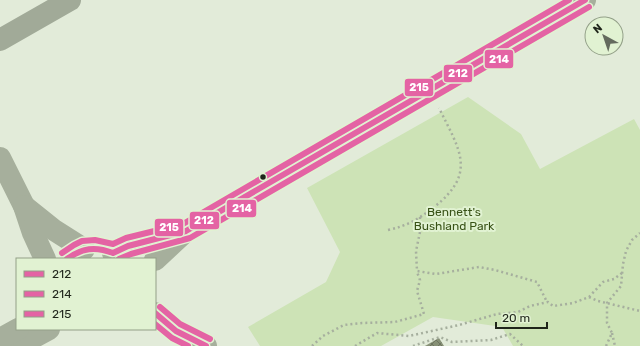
<svg xmlns="http://www.w3.org/2000/svg" width="640" height="346" font-family="Rubik,sans-serif">
	<defs>
		<pattern id="building-cross-hatch" width="8" height="8" patternUnits="userSpaceOnUse"><rect width="8" height="8" fill="#869075"/><path d="M0 0l8 8M0 8l8-8" fill="none" stroke="#6d755f"/></pattern>
	</defs>
	<rect width="100%" height="100%" fill="#e2ebd9"/>
	<polygon fill="#cde3b6" points="468,97 521,134 540,169 634,119 640,130 640,346 513,346 502,327 433,317 381,346 260,346 248,327 326,282 340,252 307,188"/>
	<polygon fill="url(#building-cross-hatch)" points="439,338 444,346 425,346"/>
	<g fill="none" stroke-linecap="round" stroke-linejoin="round">
		<g stroke="#a6af9e" stroke-width="2.5" stroke-dasharray="2 3" stroke-linecap="butt">
			<polyline points="420,217 420,232 416,251 417,271 436,274 479,267 495,270 537,282 547,302"/>
			<path d="M388 230C407 226 419 219 434 207 478 173 459 149 439 108"/>
			<polyline points="589,297 598,301 640,311"/>
			<polyline points="612,333 615,346"/>
			<polyline points="312,346 323,336 344,325 362,323 395,322 424,314 417,291 420,280 417,272"/>
			<polyline points="355,346 377,333 409,336 459,325 497,314 518,312 530,306 548,302 553,306 573,303 589,297 603,282 614,279 622,273"/>
			<polyline points="413,346 440,337 452,342 491,340 510,334 523,346"/>
			<polyline points="606,346 612,333 607,323 607,303 621,286 623,264 626,251 632,240 640,233"/>
		</g>
		<polyline stroke="#a1aa98" stroke-width="22" points="0,40 70,0"/>
		<g stroke="#a6af9c" stroke-width="22">
			<polyline points="0,158 24,206 33,233 45,259"/>
			<polyline points="24,206 54,230 84,249"/>
			<polyline points="113,253 128,246 185,232"/>
			<polyline points="155,260 186,231 585,0"/>
			<polyline points="155,313 176,331 206,346"/>
			<polyline points="18,346 49,329"/>
		</g>
		<polyline stroke="#a3ab9c" stroke-width="3" stroke-dasharray="8 4" stroke-linecap="butt" points="0,339 3,346"/>
		<polyline stroke="#a6af9c" stroke-width="22" points="0,339 18,329"/>
		<defs>
			<g id="bus-1">
				<path d="M67 259C82 248 95 246 113 253L128 246 186 231 585 0"/>
				<polyline points="155,313 176,331 206,346"/>
			</g>
			<g id="bus-2">
				<polyline points="119,259 131,254 190,238 589,7"/>
				<polyline points="155,324 172,338 188,346"/>
			</g>
			<g id="bus-3">
				<polyline points="62,253 74,245 82,241 95,240 113,244 126,238 183,224 569,0"/>
				<polyline points="160,307 180,324 210,339"/>
			</g>
		</defs>
		<use href="#bus-1" stroke="#e1f2d2" stroke-width="9"/>
		<use href="#bus-2" stroke="#e1f2d2" stroke-width="9"/>
		<use href="#bus-3" stroke="#e1f2d2" stroke-width="9"/>
		<use href="#bus-1" stroke="#e463a4" stroke-width="6"/>
		<use href="#bus-2" stroke="#e463a4" stroke-width="6"/>
		<use href="#bus-3" stroke="#e463a4" stroke-width="6"/>
	</g>
	<circle fill="#1f251a" stroke="#e1f2d2" stroke-width="1.5" cx="263" cy="177" r="3.5"/>
	<g text-anchor="middle" stroke-width="4" stroke-linejoin="round" paint-order="stroke">
		<g font-size="12" fill="#385216" stroke="#e1f2d2">
			<text x="454" y="216">Bennett's<tspan x="454" dy="14">Bushland Park</tspan></text>
		</g>
	</g>
	<g stroke="#e1f2d2" stroke-width="1.5">
		<rect x="484" y="49" width="30" height="20" rx="4" fill="#e463a4"/>
		<rect x="443" y="64" width="30" height="19" rx="4" fill="#e463a4"/>
		<rect x="404" y="78" width="30" height="19" rx="4" fill="#e463a4"/>
		<rect x="226" y="199" width="31" height="19" rx="4" fill="#e463a4"/>
		<rect x="189" y="211" width="31" height="19" rx="4" fill="#e463a4"/>
		<rect x="154" y="218" width="30" height="19" rx="4" fill="#e463a4"/>
	</g>
	<g font-size="11" text-anchor="middle" font-weight="bold" fill="#fff">
		<text x="499" y="63">214</text>
		<text x="458" y="77">212</text>
		<text x="419" y="91">215</text>
		<text x="242" y="212">214</text>
		<text x="204" y="224">212</text>
		<text x="169" y="231">215</text>
	</g>
	<rect x="16" y="258" width="140" height="72" fill="#e1f2d2" stroke="#93a088"/>
	<rect x="24" y="271" width="20" height="6" fill="#e463a4" stroke="#93a088"/>
	<text x="52" y="278" font-size="12" fill="#1f251a">212</text>
	<rect x="24" y="291" width="20" height="6" fill="#e463a4" stroke="#93a088"/>
	<text x="52" y="298" font-size="12" fill="#1f251a">214</text>
	<rect x="24" y="311" width="20" height="6" fill="#e463a4" stroke="#93a088"/>
	<text x="52" y="318" font-size="12" fill="#1f251a">215</text>
	<g transform="translate(604 36) rotate(320)"><circle r="19" fill="#e1f2d2" stroke="#93a088"/>
	<path d="M0-3L7 15L0 10L-7 15Z" fill="#636a5d"/>
	<text y="-6" font-size="11" font-weight="bold" text-anchor="middle" fill="#1f251a">N</text>
	</g>
	<path d="M496 322v6h51v-6" fill="none" stroke="#1f251a" stroke-width="2"/>
	<text x="502" y="322" font-size="12" fill="#1f251a" stroke="#e1f2d2" stroke-width="3" paint-order="stroke">20 m</text>
</svg>
